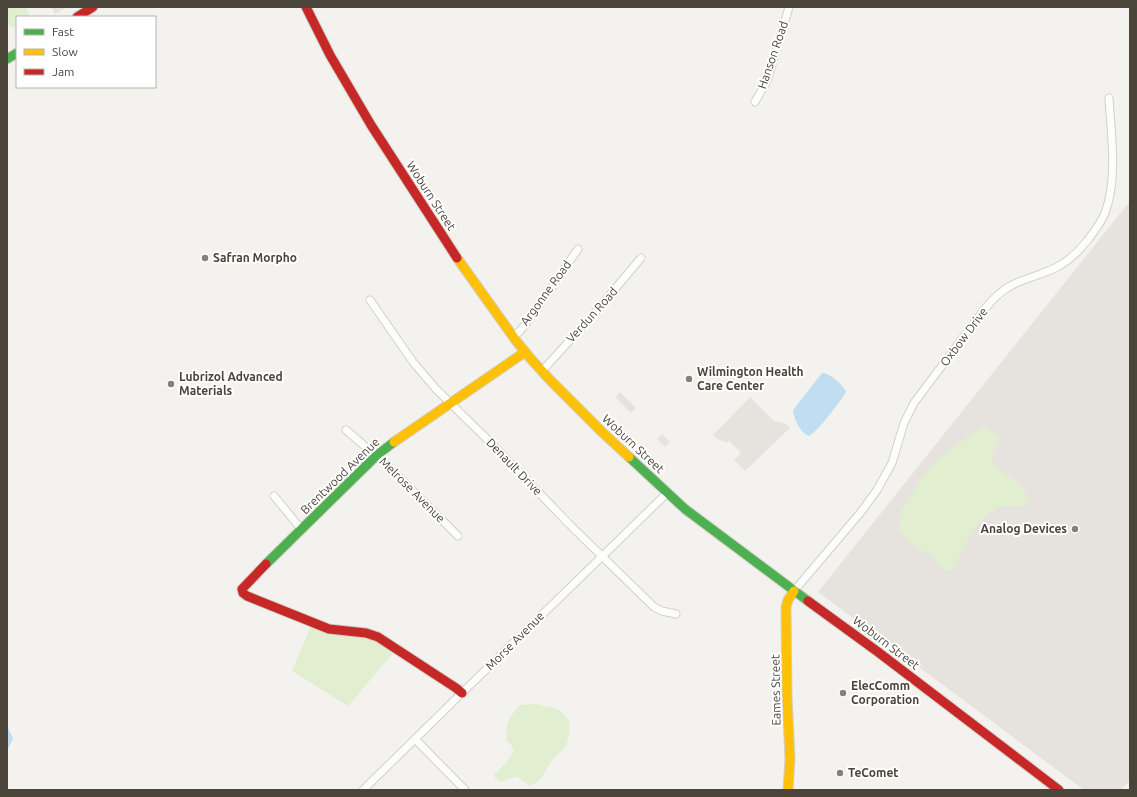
<svg xmlns="http://www.w3.org/2000/svg" width="1137" height="797" font-family="Ubuntu,sans-serif">
	<rect width="100%" height="100%" fill="#f4f2ee"/>
	<polygon fill="#e6e2de" points="1130,201 1130,780 1121,790 1084,790 818,592"/>
	<g fill="#e1eecf">
		<polygon points="7,7 26,7 30,17 17,17 17,28 11,27 7,23"/>
		<path d="M985 427 1000 437 1001 440C999 446 993 451 992 457 992 468 1006 474 1013 479 1020 484 1026 491 1029 499L1027 502 1022 506H1004L997 508 988 514 978 524 962 550 955 567 949 571 946 570 940 567 932 556 923 552 921 549 912 544 900 531 899 524 900 517 903 508 909 496 915 489 922 477 932 465 948 451 971 434Z"/>
		<polygon points="311,626 365,636 395,651 348,706 292,671"/>
		<path d="M536 704C553 708 557 705 569 720 569 727 570 733 568 740 565 750 557 754 551 762 545 771 541 782 530 786L517 777H514L501 782 495 778 494 775 509 759 514 751 511 745 506 740C507 720 507 720 520 705Z"/>
	</g>
	<g fill="#e6e3df">
		<polygon points="51,7 67,7 55,14"/>
		<polygon points="1130,244 1130,275 1114,265 1125,246 1128,248"/>
		<polygon points="1050,322 1066,332 1069,330 1101,349 1082,377 1056,361 1054,352 1043,344 1041,347 1035,344"/>
		<polygon points="1130,361 1130,375 1117,396 1111,392"/>
		<polygon points="620,392 636,408 631,413 615,397"/>
		<polygon points="750,397 774,421 785,423 790,428 745,471 734,460 741,453 729,441 727,443 718,439 713,435"/>
		<polygon points="662,434 670,442 665,447 657,439"/>
		<polygon points="879,541 968,602 953,624 965,633 969,628 1006,658 998,670 1009,678 993,700 945,663 948,658 943,654 939,659 846,595 850,590 841,584 869,543 875,547"/>
		<polygon points="977,623 1013,647 1009,653 973,628"/>
		<polygon points="1050,654 1130,708 1130,742 1120,757 1114,753 1106,766 1111,770 1102,782 1095,778 1090,785 1017,737 1021,731 1010,723 1018,711 1022,713 1031,700 1022,694"/>
	</g>
	<g fill="#c0ddf1">
		<path d="M822 373C830 373 843 385 846 392 841 401 816 433 809 436 800 433 794 419 793 410Z"/>
		<polygon points="7,720 8,728 13,738 7,751"/>
	</g>
	<g fill="none" stroke-linecap="round" stroke-linejoin="round">
		<defs>
			<g id="street">
				<polyline points="755,102 767,81 789,7"/>
				<polyline points="370,300 413,362 436,389 495,447 570,525 654,607 662,611 676,614"/>
				<polyline points="513,337 520,331 538,307 578,249"/>
				<polyline points="542,371 593,315 641,258"/>
				<polyline points="346,430 368,449 377,455 458,536"/>
				<polyline points="274,496 302,530"/>
				<path d="M794 591 861 512 877 490 892 463 904 423 914 403 983 311C991 301 1000 291 1012 285 1026 278 1041 275 1055 268 1068 262 1078 252 1087 241 1094 232 1101 223 1105 213 1118 179 1111 134 1109 98"/>
				<polyline points="415,739 465,790"/>
				<polyline points="363,790 514,642 620,539 667,493"/>
			</g>
			<g id="fast">
				<polyline points="7,59 17,53"/>
				<polyline points="629,457 685,509 808,601"/>
				<polyline points="266,564 377,455 394,442"/>
			</g>
			<g id="slow">
				<polyline points="457,258 517,342 531,359 551,381 602,432 629,457"/>
				<polyline points="394,442 525,352"/>
				<polyline points="788,790 790,759 787,696 786,607 788,600 794,591"/>
			</g>
			<g id="jam">
				<polyline points="306,7 330,55 371,125 457,258"/>
				<polyline points="77,17 93,7"/>
				<polyline points="266,564 242,589 243,593 247,596 329,629 366,633 378,637 456,688 462,693"/>
				<polyline points="808,601 878,652 1059,790"/>
			</g>
		</defs>
		<use href="#street" stroke="#d2d0cb" stroke-width="9"/>
		<use href="#fast" stroke="#d3cfc5" stroke-width="11"/>
		<use href="#slow" stroke="#d3cfc5" stroke-width="11"/>
		<use href="#jam" stroke="#d3cfc5" stroke-width="11"/>
		<use href="#street" stroke="#fdfdfc" stroke-width="7"/>
		<use href="#fast" stroke="#4caf50" stroke-width="9"/>
		<use href="#slow" stroke="#ffc107" stroke-width="9"/>
		<use href="#jam" stroke="#c62828" stroke-width="9"/>
	</g>
	<g fill="#868178" stroke="#fff" stroke-width="1.5">
		<circle cx="205" cy="258" r="4"/>
		<circle cx="689" cy="379" r="4"/>
		<circle cx="171" cy="384" r="4"/>
		<circle cx="1075" cy="529" r="4"/>
		<circle cx="843" cy="693" r="4"/>
		<circle cx="840" cy="773" r="4"/>
	</g>
	<g text-anchor="middle" stroke-width="4" stroke-linejoin="round" paint-order="stroke">
		<g font-size="12" fill="#4b4439" stroke="#fff">
			<text transform="translate(773 55) rotate(-71)" y="4">Hanson Road</text>
			<text transform="translate(431 196) rotate(57)" y="4">Woburn Street</text>
			<text transform="translate(546 293) rotate(-54)" y="4">Argonne Road</text>
			<text transform="translate(592 315) rotate(-48)" y="4">Verdun Road</text>
			<text transform="translate(964 337) rotate(-53)" y="4">Oxbow Drive</text>
			<text transform="translate(633 444) rotate(43)" y="4">Woburn Street</text>
			<text transform="translate(514 467) rotate(46)" y="4">Denault Drive</text>
			<text transform="translate(340 476) rotate(-44)" y="4">Brentwood Avenue</text>
			<text transform="translate(412 490) rotate(45)" y="4">Melrose Avenue</text>
			<text transform="translate(515 641) rotate(-45)" y="4">Morse Avenue</text>
			<text transform="translate(886 643) rotate(37)" y="4">Woburn Street</text>
			<text transform="translate(776 690) rotate(-91)" y="4">Eames Street</text>
		</g>
		<g font-size="12" font-weight="bold" fill="#4b4439" stroke="#fff" text-anchor="start">
			<text x="213" y="262">Safran Morpho</text>
			<text x="697" y="376">Wilmington Health<tspan x="697" dy="14">Care Center</tspan></text>
			<text x="179" y="381">Lubrizol Advanced<tspan x="179" dy="14">Materials</tspan></text>
			<text x="1067" y="533" text-anchor="end">Analog Devices</text>
			<text x="851" y="690">ElecComm<tspan x="851" dy="14">Corporation</tspan></text>
			<text x="848" y="777">TeComet</text>
		</g>
	</g>
	<rect width="1137" height="797" fill="none" stroke="#4b4439" stroke-width="16"/>
	<rect x="16" y="16" width="140" height="72" fill="#ffffff" stroke="#b7b4b0"/>
	<rect x="24" y="29" width="20" height="6" fill="#4caf50" stroke="#b7b4b0"/>
	<text x="52" y="36" font-size="12" fill="#4b4439">Fast</text>
	<rect x="24" y="49" width="20" height="6" fill="#ffc107" stroke="#b7b4b0"/>
	<text x="52" y="56" font-size="12" fill="#4b4439">Slow</text>
	<rect x="24" y="69" width="20" height="6" fill="#c62828" stroke="#b7b4b0"/>
	<text x="52" y="76" font-size="12" fill="#4b4439">Jam</text>
</svg>
